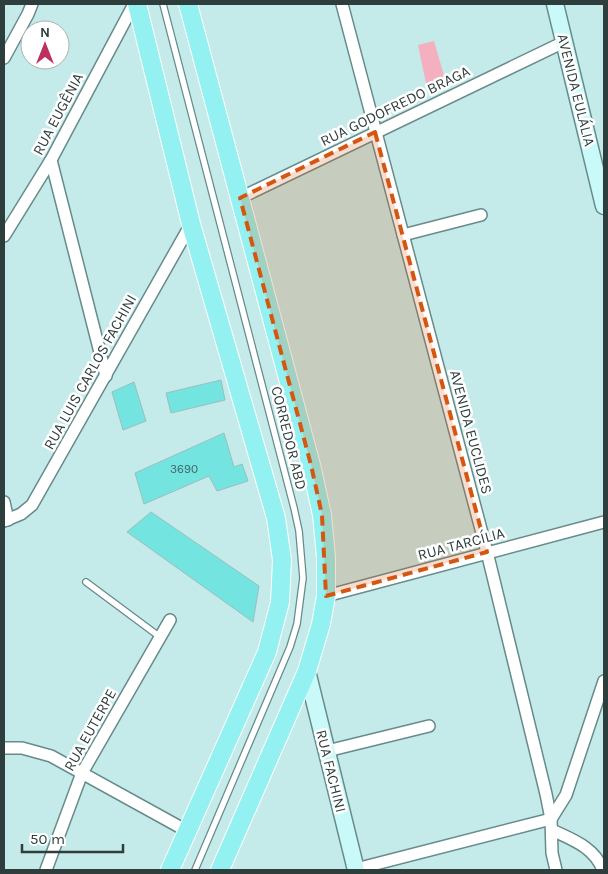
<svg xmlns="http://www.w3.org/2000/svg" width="608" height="874" font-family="Karla,sans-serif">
	<rect width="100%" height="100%" fill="#c4ebea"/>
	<polygon fill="#f5b0bf" points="434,41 445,79 427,88 418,45"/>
	<g fill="#74e4e1" stroke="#99bfbd">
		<polygon points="221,380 225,400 171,413 166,393"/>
		<polygon points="134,382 146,421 123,430 112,392"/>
		<polygon points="224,433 234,467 242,464 248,481 217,491 209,476 144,504 135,473"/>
		<polygon points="151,512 259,586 253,622 127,532"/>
	</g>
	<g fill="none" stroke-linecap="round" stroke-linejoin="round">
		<defs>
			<g id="lane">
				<polyline points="163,4 294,508 299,531 303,578 297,624 290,647 195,870"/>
				<polyline points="86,582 160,637"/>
			</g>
			<g id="street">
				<polyline points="342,4 487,552 546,794 551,819 552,853 556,870"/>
				<polyline points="4,58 28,14 32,4"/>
				<polyline points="51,160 106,376"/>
				<polyline points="240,198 564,42"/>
				<polyline points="403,235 481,215"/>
				<polyline points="4,236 51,160 134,4"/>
				<polyline points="4,502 8,520"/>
				<polyline points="4,521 21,514 32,505 191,224"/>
				<polyline points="326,596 604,522"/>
				<polyline points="4,748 22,748 51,756 187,831"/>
				<polyline points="327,751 429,726"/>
				<path d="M552 830C573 840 594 847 603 870"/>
				<polyline points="356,869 551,819 566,795 604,681"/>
				<polyline points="46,870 82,773 170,620"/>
			</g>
			<g id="secondary">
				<polyline points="555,4 604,206"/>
				<polyline points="307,671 356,870"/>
			</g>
			<g id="primary">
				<polyline points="137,4 191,224 276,518 282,560 280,602 267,652 170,870"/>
				<polyline points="188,4 311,465 322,515 326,557 326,596 321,624 307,671 220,870"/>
			</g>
		</defs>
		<use href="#lane" stroke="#678b8a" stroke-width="8"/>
		<use href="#street" stroke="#678b8a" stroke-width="14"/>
		<use href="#secondary" stroke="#678b8a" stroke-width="19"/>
		<use href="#primary" stroke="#fff" stroke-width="20"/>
		<use href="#lane" stroke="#fff" stroke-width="5.5"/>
		<use href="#street" stroke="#fff" stroke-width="11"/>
		<use href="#secondary" stroke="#c9f9f8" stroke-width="16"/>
		<use href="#primary" stroke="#93f2f1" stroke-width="18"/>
	</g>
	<path fill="#d55611" fill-opacity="0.2" stroke="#d55611" stroke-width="4" stroke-dasharray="10 6" stroke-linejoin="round" d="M375 132 487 552 326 596 322 515 311 465 240 198Z"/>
	<g text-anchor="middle" stroke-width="5" stroke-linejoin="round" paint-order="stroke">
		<g font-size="12" fill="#406866">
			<text x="184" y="473">3690</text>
		</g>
		<g font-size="15" fill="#2e3e3d" stroke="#fff">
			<text transform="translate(576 90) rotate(76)" y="5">AVENIDA EULÁLIA</text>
			<text transform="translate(395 106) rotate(-26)" y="5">RUA GODOFREDO BRAGA</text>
			<text transform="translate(58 114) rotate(-62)" y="5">RUA EUGÊNIA</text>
			<text transform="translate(90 372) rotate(-61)" y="5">RUA LUIS CARLOS FACHINI</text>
			<text transform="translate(471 432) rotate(75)" y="5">AVENIDA EUCLIDES</text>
			<text transform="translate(289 438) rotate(76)" y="5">CORREDOR ABD</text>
			<text transform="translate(461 544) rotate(-15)" y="5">RUA TARCÍLIA</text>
			<text transform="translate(90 730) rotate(-61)" y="5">RUA EUTERPE</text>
			<text transform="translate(331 771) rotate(76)" y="5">RUA FACHINI</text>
		</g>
	</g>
	<rect width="608" height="874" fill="none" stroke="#2e3e3d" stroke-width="10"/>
	<g transform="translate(45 45)"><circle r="24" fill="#ffffff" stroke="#abb2b1"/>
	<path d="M0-4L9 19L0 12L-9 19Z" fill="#bd3062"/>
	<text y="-8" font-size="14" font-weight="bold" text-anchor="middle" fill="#2e3e3d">N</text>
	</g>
	<path d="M22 844v8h101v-8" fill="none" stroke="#2e3e3d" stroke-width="2.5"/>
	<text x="30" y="844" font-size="15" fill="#2e3e3d" stroke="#ffffff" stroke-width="4" paint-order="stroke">50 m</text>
</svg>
